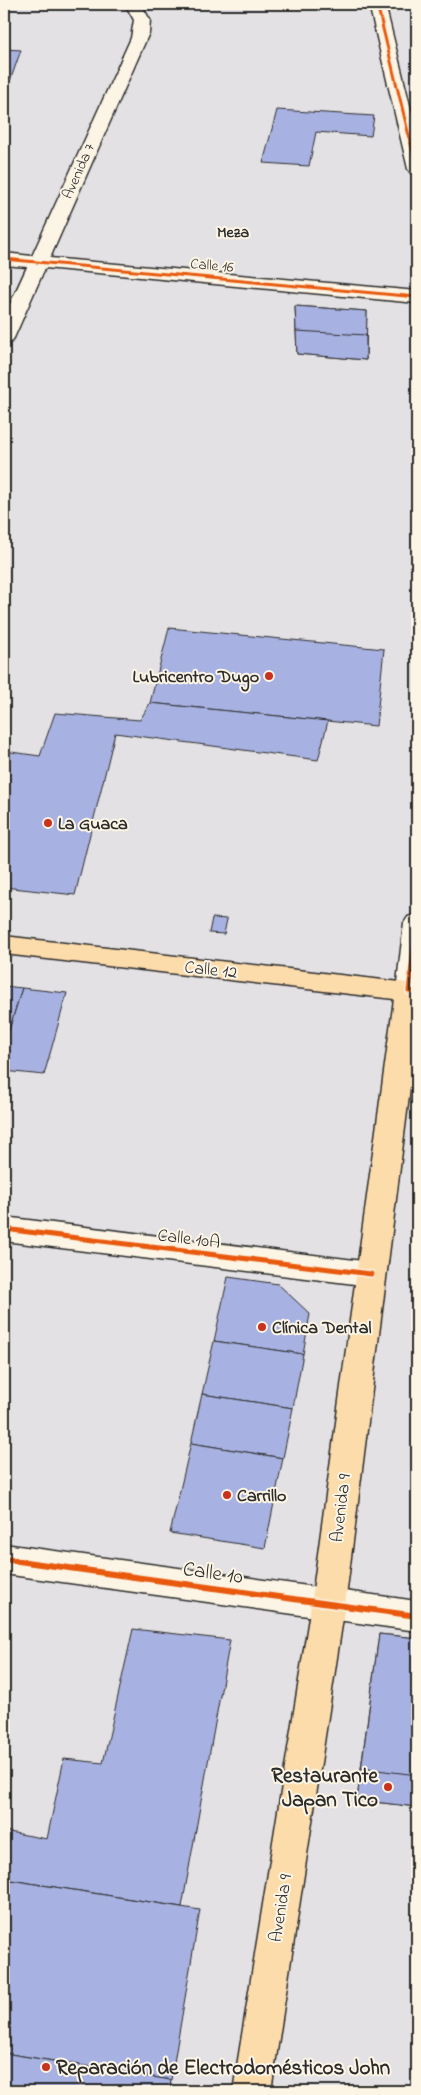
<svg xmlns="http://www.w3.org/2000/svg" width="421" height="2095" font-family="'Indie Flower',sans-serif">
	<rect width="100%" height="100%" fill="#e3e1e4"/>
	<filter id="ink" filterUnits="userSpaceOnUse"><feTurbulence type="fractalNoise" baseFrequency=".02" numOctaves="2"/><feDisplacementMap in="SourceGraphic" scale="10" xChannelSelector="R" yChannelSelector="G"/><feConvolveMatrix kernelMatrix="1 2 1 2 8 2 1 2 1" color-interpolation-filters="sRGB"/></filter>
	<g filter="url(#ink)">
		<g fill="#a8b2e2" stroke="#2b2b2b">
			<polygon points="4,49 21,50 4,98"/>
			<polygon points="277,110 374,116 371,136 316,132 309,166 263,163"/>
			<polygon points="295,306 367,311 366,335 296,331"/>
			<polygon points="295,306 367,311 366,360 297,354"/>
			<polygon points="296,331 366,335 366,360 297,354"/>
			<polygon points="169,628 384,649 376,726 150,703"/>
			<polygon points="150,703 328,721 318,760 115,733 75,895 4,887 4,751 40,756 55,713 140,720"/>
			<polygon points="212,918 227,919 224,934 209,933"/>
			<polygon points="4,986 22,988 4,1047"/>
			<polygon points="22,988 67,993 44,1075 4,1071 4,1047"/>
			<polygon points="228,1277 278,1284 310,1314 303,1354 214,1341"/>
			<polygon points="214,1341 303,1354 293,1408 202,1394"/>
			<polygon points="202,1394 293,1408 283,1458 191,1443"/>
			<polygon points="191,1443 283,1458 265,1548 170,1533"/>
			<polygon points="133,1629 230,1640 182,1907 4,1879 4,1831 47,1839 64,1759 103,1763"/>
			<polygon points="379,1634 417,1638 417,1775 361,1768"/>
			<polygon points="379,1634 417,1638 417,1807 357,1800"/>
			<polygon points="361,1768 417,1775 417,1807 357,1800"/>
			<polygon points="4,1879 200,1910 171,2080 4,2053"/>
			<polygon points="4,2053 171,2080 169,2091 4,2091"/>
		</g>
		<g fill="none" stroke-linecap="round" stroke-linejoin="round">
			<defs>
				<g id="minor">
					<polygon points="125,4 141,4 150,20 149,33 50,258 417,291 417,303 45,268 14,338 11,342 4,344 4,317 27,267 4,265 4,253 32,256 131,38 134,20"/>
					<polygon points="369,4 385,4 417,134 417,174 411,173 408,169"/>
					<polygon points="417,914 417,1002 399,998 396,991 404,923 408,917"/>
					<polygon points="4,1217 371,1262 382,1266 386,1274 382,1282 371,1286 4,1241"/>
					<polygon points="4,1544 417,1601 417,1631 4,1574"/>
				</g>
				<polygon id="major" points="4,936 417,984 417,1032 345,1605 271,2091 233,2091 311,1605 394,999 4,954"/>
			</defs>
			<use href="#minor" stroke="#2b2b2b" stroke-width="3"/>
			<use href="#major" stroke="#2b2b2b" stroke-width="3"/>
			<use href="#minor" fill="#fcf5e5" fill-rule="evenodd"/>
			<use href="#major" fill="#fddcac" fill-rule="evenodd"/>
			<defs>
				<g id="cycleway-far2">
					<polyline points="377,4 417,169"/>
					<polyline points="4,259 417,297"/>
				</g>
				<g id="cycleway-far1">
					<polyline points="417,923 409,991 417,992"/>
					<polyline points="4,1229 371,1274"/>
				</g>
				<polyline id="cycleway" points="4,1559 417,1616"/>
			</defs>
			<use href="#cycleway-far2" stroke="#fcf5e5" stroke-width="5"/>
			<use href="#cycleway-far1" stroke="#fcf5e5" stroke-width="8"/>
			<use href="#cycleway" stroke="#fcf5e5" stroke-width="9"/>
			<use href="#cycleway-far2" stroke="#e8590c" stroke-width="3"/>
			<use href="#cycleway-far1" stroke="#e8590c" stroke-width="5"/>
			<use href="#cycleway" stroke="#e8590c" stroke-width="6"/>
		</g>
	</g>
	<g fill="#c8321e" stroke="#fcf5e5" stroke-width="2">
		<circle cx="269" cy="676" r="5"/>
		<circle cx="48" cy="823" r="5"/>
		<circle cx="262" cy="1327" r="5"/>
		<circle cx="227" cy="1495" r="5"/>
		<circle cx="388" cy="1787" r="5"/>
		<circle cx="46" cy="2067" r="5"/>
	</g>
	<g text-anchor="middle" stroke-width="4" stroke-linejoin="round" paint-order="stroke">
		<g font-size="15" fill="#2b2b2b" stroke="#fcf5e5">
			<text transform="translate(78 171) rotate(-66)" y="5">Avenida 7</text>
			<text transform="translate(212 265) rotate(5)" y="5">Calle 16</text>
		</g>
		<g font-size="16" font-weight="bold" fill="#2b2b2b" stroke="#fcf5e5">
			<text x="233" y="237">Meza</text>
		</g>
		<g font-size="18" font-weight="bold" fill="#2b2b2b" stroke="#fcf5e5" text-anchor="start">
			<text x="259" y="682" text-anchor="end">Lubricentro Dugo</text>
			<text x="58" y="829">La Guaca</text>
			<text x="272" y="1333">Clínica Dental</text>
			<text x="237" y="1501">Carrillo</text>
		</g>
		<g font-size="18" fill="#2b2b2b" stroke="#fcf5e5">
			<text transform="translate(211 969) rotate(6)" y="6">Calle 12</text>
			<text transform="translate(189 1238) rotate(7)" y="6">Calle 10A</text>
			<text transform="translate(340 1508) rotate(-83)" y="6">Avenida 9</text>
			<text transform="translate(280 1908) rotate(-81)" y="6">Avenida 9</text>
		</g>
		<g font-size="21" fill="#2b2b2b" stroke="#fcf5e5">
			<text transform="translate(213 1572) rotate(8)" y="7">Calle 10</text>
		</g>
		<g font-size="21" font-weight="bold" fill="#2b2b2b" stroke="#fcf5e5" text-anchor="end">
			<text x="378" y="1782">Restaurante<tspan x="378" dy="24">Japan Tico</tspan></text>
			<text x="56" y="2074" text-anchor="start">Reparación de Electrodomésticos John</text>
		</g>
	</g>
	<rect width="421" height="2095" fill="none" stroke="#fcf5e5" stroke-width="20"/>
	<rect x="10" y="10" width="401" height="2075" fill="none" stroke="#2b2b2b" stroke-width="2" filter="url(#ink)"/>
</svg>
